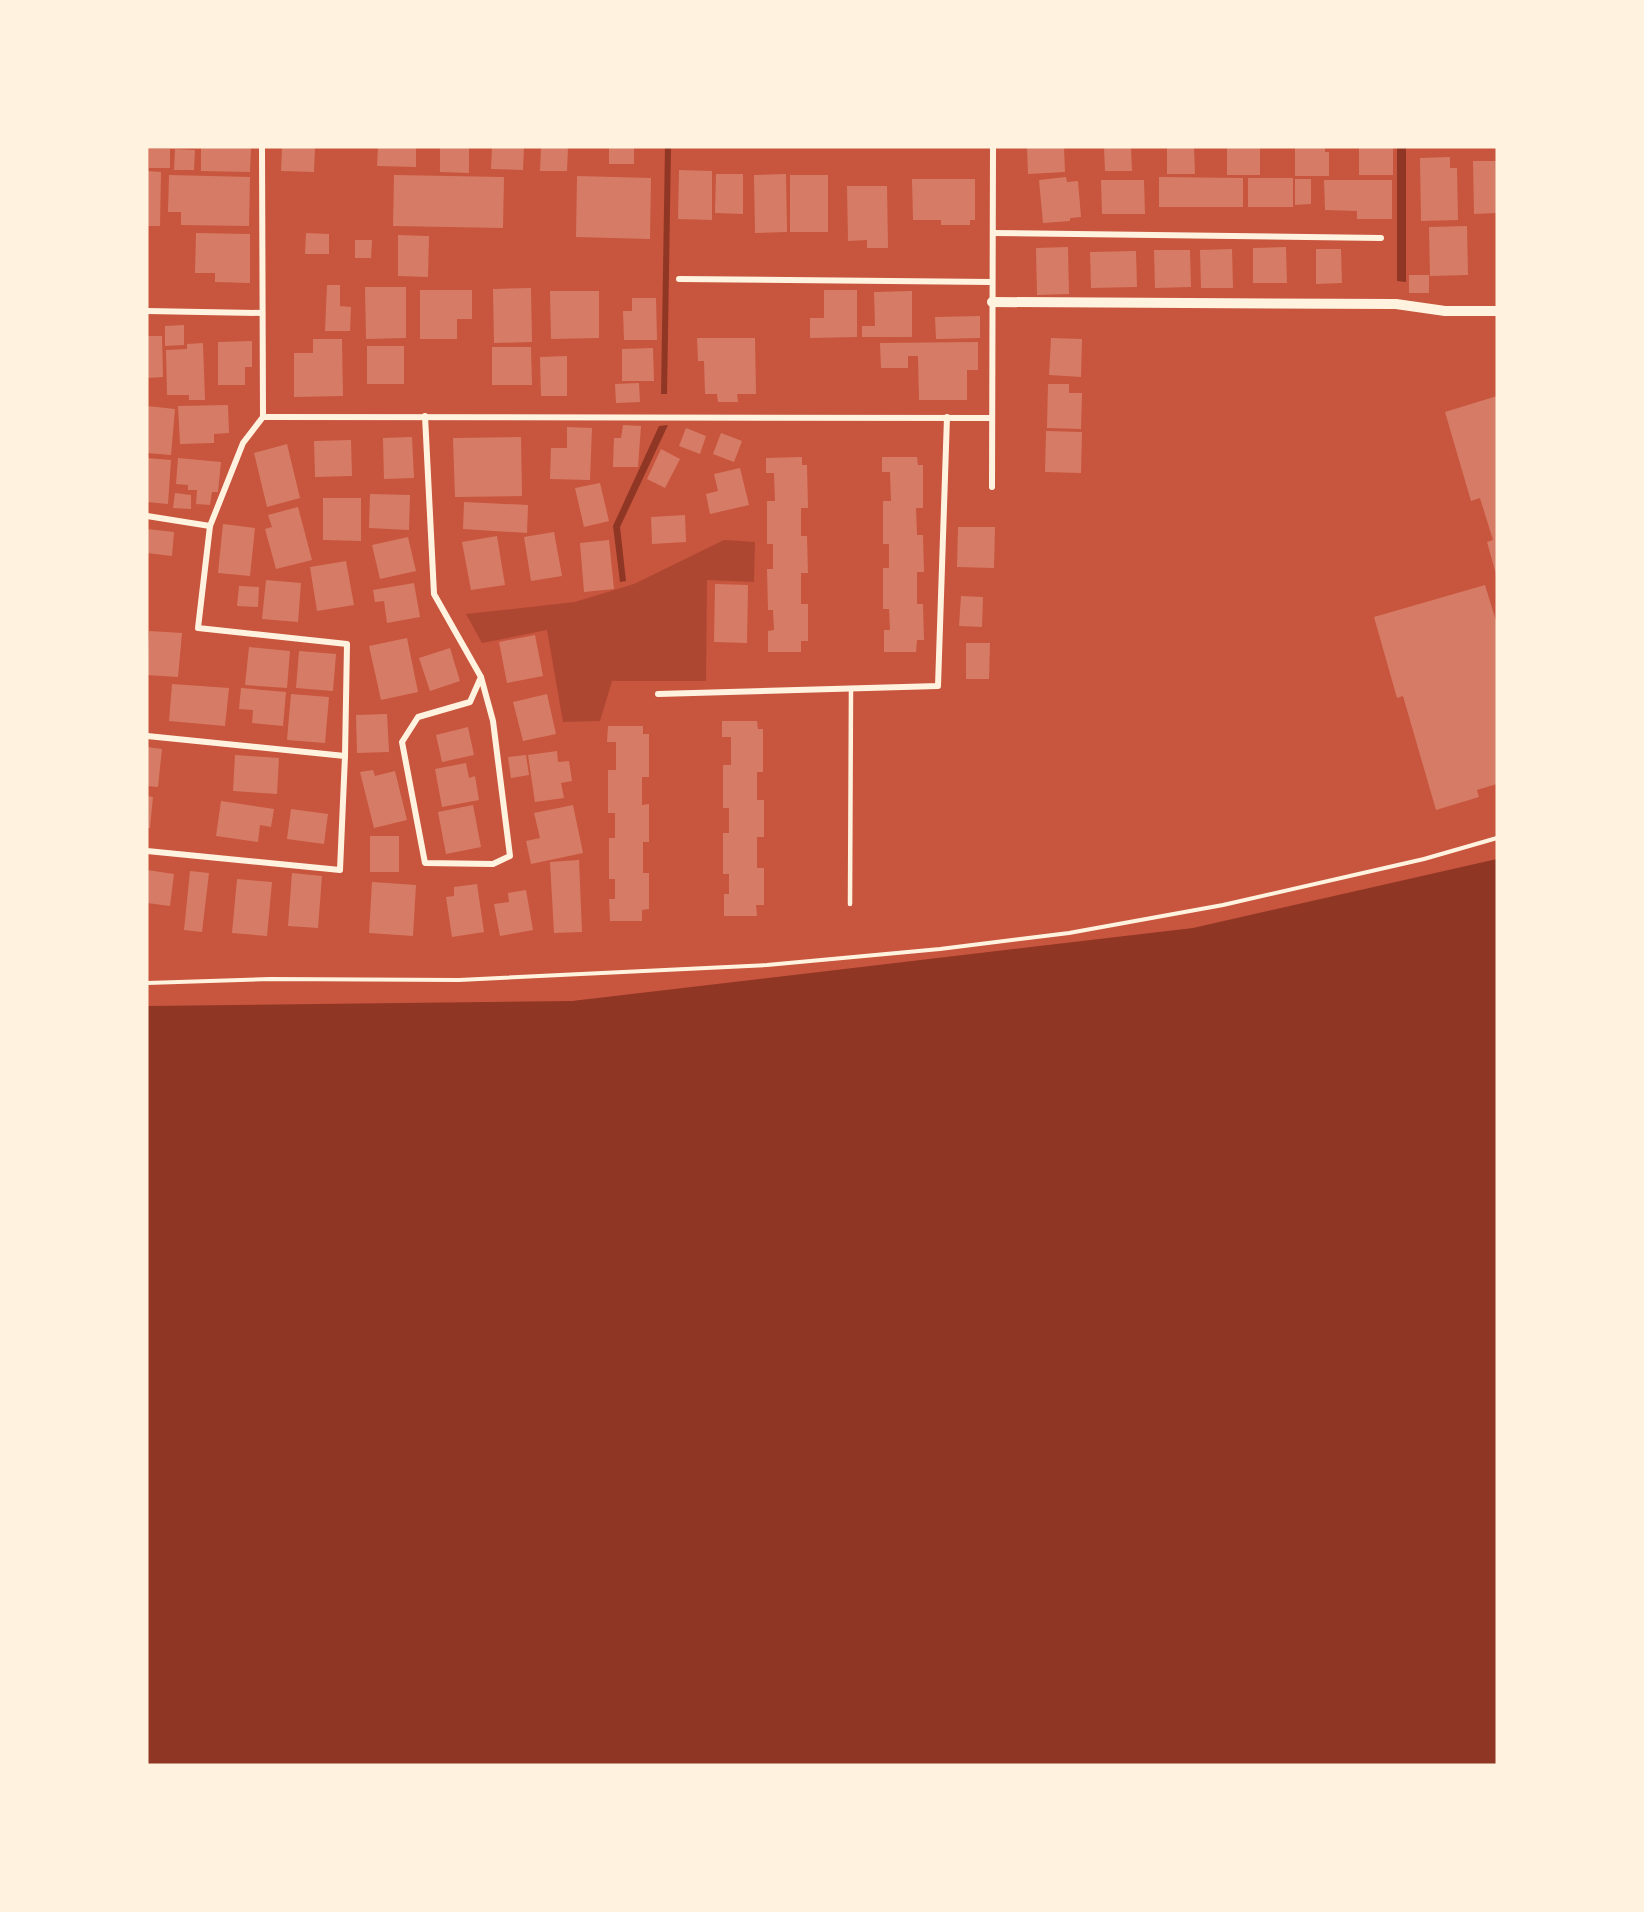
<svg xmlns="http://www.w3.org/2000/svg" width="1644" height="1912" font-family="Cabin,sans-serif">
	<rect width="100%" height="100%" fill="#c8553d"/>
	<polygon fill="#ae4732" points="724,540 755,542 754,582 707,580 706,681 612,681 600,721 563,722 547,630 482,643 466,614 575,602 634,584"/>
	<g fill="#8f3625">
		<polygon points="665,147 671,147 667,394 661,394"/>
		<polygon points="1397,147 1406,147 1406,282 1397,281"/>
		<polygon points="668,425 620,527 626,581 620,582 613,526 659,426"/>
		<polygon points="1497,859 1497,1765 147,1765 147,1006 572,1001 1193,928"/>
	</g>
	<g fill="#d67c66">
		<polygon points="201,147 251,147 250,172 201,171"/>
		<polygon points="282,147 315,147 314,172 281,171"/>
		<polygon points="378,147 416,147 416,167 377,166"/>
		<polygon points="440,147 469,147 469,173 440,172"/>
		<polygon points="492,147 524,147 523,170 491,169"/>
		<polygon points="541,147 568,147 567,171 540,171"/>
		<rect x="609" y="147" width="25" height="17"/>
		<polygon points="1027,147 1064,147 1065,172 1028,174"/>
		<polygon points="1104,147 1131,147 1132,171 1105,171"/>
		<polygon points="1167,147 1194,147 1195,174 1167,174"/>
		<rect x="1227" y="147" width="33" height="28"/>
		<polygon points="1295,147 1325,147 1325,152 1329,152 1329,176 1295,176"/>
		<rect x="1359" y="147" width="34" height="28"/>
		<rect x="149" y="149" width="21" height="19"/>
		<polygon points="175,149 195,150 194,170 174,170"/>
		<polygon points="1450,157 1450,168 1457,168 1458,220 1421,221 1420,158"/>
		<polygon points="1473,161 1497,161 1497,213 1474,214"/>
		<polygon points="679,170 712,171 712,220 678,219"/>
		<polygon points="147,171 161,172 160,226 147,226"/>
		<polygon points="716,174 743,174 743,214 715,213"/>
		<polygon points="786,174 787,232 755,233 754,175"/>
		<polygon points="169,175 250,177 249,226 181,225 181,212 168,212"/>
		<polygon points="394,175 504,177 503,228 393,226"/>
		<rect x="790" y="175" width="38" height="57"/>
		<polygon points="577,176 651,178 650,239 576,237"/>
		<polygon points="1066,177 1067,182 1078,181 1081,217 1070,218 1070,221 1043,223 1039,180"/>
		<polygon points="1159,177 1243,178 1243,207 1159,207"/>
		<rect x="1248" y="178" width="45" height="29"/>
		<polygon points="912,179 975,179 975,220 970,220 970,225 941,225 941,220 913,220"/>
		<polygon points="1295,179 1311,179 1311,204 1295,205"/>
		<polygon points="1101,180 1144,180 1145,214 1102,214"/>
		<polygon points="1324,180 1392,180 1392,219 1357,219 1357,211 1325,210"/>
		<polygon points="847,186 887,186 888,248 867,248 867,240 848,241"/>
		<polygon points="1467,226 1468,275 1430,276 1429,227"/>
		<polygon points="196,233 250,234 250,283 215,282 215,273 195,273"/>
		<polygon points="306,233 329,234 329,254 305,254"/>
		<polygon points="398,235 429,236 428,277 398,276"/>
		<polygon points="355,240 372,240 371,258 355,258"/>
		<polygon points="1068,247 1069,294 1037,295 1036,248"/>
		<polygon points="1286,247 1287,283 1253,283 1253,248"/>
		<polygon points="1232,249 1233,288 1201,288 1200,250"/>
		<polygon points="1316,249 1341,249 1342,283 1316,284"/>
		<polygon points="1154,250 1190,250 1191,287 1155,288"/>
		<polygon points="1136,251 1137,287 1091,288 1090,252"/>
		<rect x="1409" y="275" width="20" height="18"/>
		<polygon points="327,285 340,285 340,306 351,307 350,331 325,331"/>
		<polygon points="365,287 406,287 406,338 366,339"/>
		<polygon points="531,288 532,342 494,343 493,289"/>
		<polygon points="420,290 472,290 472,319 457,319 457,339 420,339"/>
		<polygon points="824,290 857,290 857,337 810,338 810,318 824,318"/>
		<polygon points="550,291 599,291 599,338 551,339"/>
		<polygon points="912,291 912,337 862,337 862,326 875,326 874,292"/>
		<polygon points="632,298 656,298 657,340 624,340 623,311 632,311"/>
		<polygon points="980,316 980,338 936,339 935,317"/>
		<polygon points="184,325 184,345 165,346 165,326"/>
		<polygon points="147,336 162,336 163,377 147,378"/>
		<polygon points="697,338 755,338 756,394 737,394 738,402 718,402 717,394 705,394 704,361 698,361"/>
		<polygon points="1051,338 1082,339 1081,377 1049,375"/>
		<polygon points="313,339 342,339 343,396 294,397 294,353 313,353"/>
		<polygon points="252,341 252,367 245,367 245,385 218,385 218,342"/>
		<polygon points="978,342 978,370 967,370 967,400 919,400 918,356 908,356 908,368 881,368 880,343"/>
		<polygon points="203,343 205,400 189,400 189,395 167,395 166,350 187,349 187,344"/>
		<rect x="367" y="346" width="37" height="38"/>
		<polygon points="492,347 531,347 532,385 492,385"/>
		<polygon points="653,348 654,381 622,381 622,349"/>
		<polygon points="567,356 567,396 541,396 540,357"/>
		<polygon points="639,383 640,402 616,403 615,384"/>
		<polygon points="1048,384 1069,384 1069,393 1082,393 1081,429 1047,428"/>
		<polygon points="1497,396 1497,574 1496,574 1487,542 1493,540 1480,498 1471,501 1445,412"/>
		<polygon points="228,405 229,433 214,434 214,443 180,444 178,406"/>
		<polygon points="147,406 175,409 171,455 147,453"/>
		<polygon points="623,425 641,426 638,467 613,467 614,438 621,438"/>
		<polygon points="567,427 592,428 590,480 550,479 551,448 567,448"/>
		<polygon points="686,428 706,436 700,454 679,446"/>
		<polygon points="1046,431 1082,432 1081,473 1045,472"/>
		<polygon points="721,433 742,441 734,462 713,454"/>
		<polygon points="412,437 414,478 384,479 383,438"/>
		<polygon points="521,437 522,496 455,497 453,438"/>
		<polygon points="351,440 352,476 315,477 314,441"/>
		<polygon points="287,444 300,498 267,507 254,453"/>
		<polygon points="661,449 680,459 665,488 647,479"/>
		<polygon points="802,457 802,465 807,465 808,508 801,508 801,536 807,536 808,573 801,573 801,604 808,604 808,641 801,641 801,652 768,652 768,631 774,630 773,610 768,610 767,569 773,569 773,544 767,544 767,501 775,501 774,473 766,473 766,458"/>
		<polygon points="882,457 917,457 918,465 923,465 923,508 916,508 917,535 923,535 924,572 917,572 917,604 923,604 924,640 917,640 916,652 884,652 884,630 890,630 889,609 883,609 883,568 889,568 889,544 883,544 883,501 891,501 890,472 882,472"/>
		<polygon points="147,458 171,460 168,504 147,502"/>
		<polygon points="178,458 221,462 218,492 212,492 210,505 196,504 197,490 188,490 188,485 176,484"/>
		<polygon points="740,468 749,505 710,514 706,494 718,491 714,474"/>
		<polygon points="600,483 609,521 584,527 575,488"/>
		<polygon points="175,493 191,495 191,509 173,508"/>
		<polygon points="370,494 410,495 409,530 369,528"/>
		<polygon points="323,498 361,498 361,541 323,540"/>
		<polygon points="464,502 528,505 527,533 463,529"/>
		<polygon points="298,507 312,560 276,569 265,529 272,527 268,515"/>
		<polygon points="685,515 686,542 652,544 651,517"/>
		<polygon points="223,524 255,528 250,576 218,573"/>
		<polygon points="958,527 995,527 994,568 957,567"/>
		<polygon points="147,529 174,532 172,556 147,553"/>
		<polygon points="554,532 562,576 531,581 524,537"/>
		<polygon points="497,536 505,585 471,590 462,542"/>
		<polygon points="408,537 416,571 380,579 372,545"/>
		<polygon points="609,540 614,589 584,592 580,543"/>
		<polygon points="346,561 354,605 317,611 310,567"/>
		<polygon points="266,580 301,583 298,622 262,619"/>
		<polygon points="414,583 420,617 387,623 384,601 375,602 373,590"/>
		<polygon points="715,584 748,585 747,643 714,642"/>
		<polygon points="1485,585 1497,624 1497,784 1477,790 1479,797 1436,810 1403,696 1397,698 1374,617"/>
		<polygon points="239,586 259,587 258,607 237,606"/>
		<polygon points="961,596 983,597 982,627 959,626"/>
		<polygon points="149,631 182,633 178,677 147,675"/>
		<polygon points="535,635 543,676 507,683 499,642"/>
		<polygon points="407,638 418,692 381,700 369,646"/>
		<polygon points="966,643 990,643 989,679 966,679"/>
		<polygon points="249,647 290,651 287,688 245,685"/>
		<polygon points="450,648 460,681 430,691 419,658"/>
		<polygon points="299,651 336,654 333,691 296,688"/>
		<polygon points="172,684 229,688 225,726 169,721"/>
		<polygon points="241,688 286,692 283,726 252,723 253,710 239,709"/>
		<polygon points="291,694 329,697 325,743 287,740"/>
		<polygon points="547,694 556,734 523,741 513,702"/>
		<polygon points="387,714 389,752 357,753 356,715"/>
		<polygon points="722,721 757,721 758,729 763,729 763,772 757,772 757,800 764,800 764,837 757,837 757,868 764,868 764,905 756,905 757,916 724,916 724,894 729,894 729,874 723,874 723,833 729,833 729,808 723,808 723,765 731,765 731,737 722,737"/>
		<polygon points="608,726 643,726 643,734 649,734 649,777 642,777 642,805 649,804 649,842 643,842 643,873 649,873 649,909 642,910 642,921 610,921 609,899 615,899 615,879 609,879 609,838 615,838 615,813 608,813 608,770 616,770 616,742 607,742"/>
		<polygon points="468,727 474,755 442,762 436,735"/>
		<polygon points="147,747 162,749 158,787 147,786"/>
		<polygon points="557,751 558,762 569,761 572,781 561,783 564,798 535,802 528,755"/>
		<polygon points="235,755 279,758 277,794 233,791"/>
		<polygon points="526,755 529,775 511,778 508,757"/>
		<polygon points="466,763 469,778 475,776 479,800 442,807 435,769"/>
		<polygon points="373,770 375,776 395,771 407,820 374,828 360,772"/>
		<polygon points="147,796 153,797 150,828 147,828"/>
		<polygon points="221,801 274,809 271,827 260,825 258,842 216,836"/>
		<polygon points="473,805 481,847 446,854 438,812"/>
		<polygon points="573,805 583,853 531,864 526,841 540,838 534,813"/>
		<polygon points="291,809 328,814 324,844 287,839"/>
		<rect x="370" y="836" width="29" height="36"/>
		<polygon points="579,860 582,932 554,933 550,862"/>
		<polygon points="147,870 174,874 170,906 147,903"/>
		<polygon points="190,871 209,873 202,932 184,930"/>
		<polygon points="292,873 322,876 318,928 288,926"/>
		<polygon points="237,879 272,882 267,936 232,933"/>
		<polygon points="372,882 416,885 413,936 369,933"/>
		<polygon points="477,884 484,932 452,937 446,897 454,896 454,887"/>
		<polygon points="526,890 533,930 500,936 494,904 509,902 508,893"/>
	</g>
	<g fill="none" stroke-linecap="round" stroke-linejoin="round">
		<polyline stroke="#fff3e0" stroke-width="4" points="147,983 270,979 459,980 767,965 940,949 1069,933 1223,905 1424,859 1497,838"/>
		<polyline stroke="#fff3e0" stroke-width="4.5" points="850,904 851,688"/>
		<g stroke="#fff3e0" stroke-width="6">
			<polyline points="993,233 1381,238"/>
			<polyline points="679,279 992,282"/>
			<polyline points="147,311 262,313"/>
			<polyline points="425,416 434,594 481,677 493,721 510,856 493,864 425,863 402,742 418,717 470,702 481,677"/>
			<polyline points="263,417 991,418"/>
			<polyline points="992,487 993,147"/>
			<polyline points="147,516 210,526"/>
			<polyline points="658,694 938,686 947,417"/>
			<polyline points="147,736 345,756"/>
			<polyline points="147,851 340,870 345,756 347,644 198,628 210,526 243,443 263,417 262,147"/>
		</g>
		<polyline stroke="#fff3e0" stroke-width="10" points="992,302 1396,304 1445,311 1497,311"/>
	</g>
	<rect width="1644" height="1912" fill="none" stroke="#fff3e0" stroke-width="297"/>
</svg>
